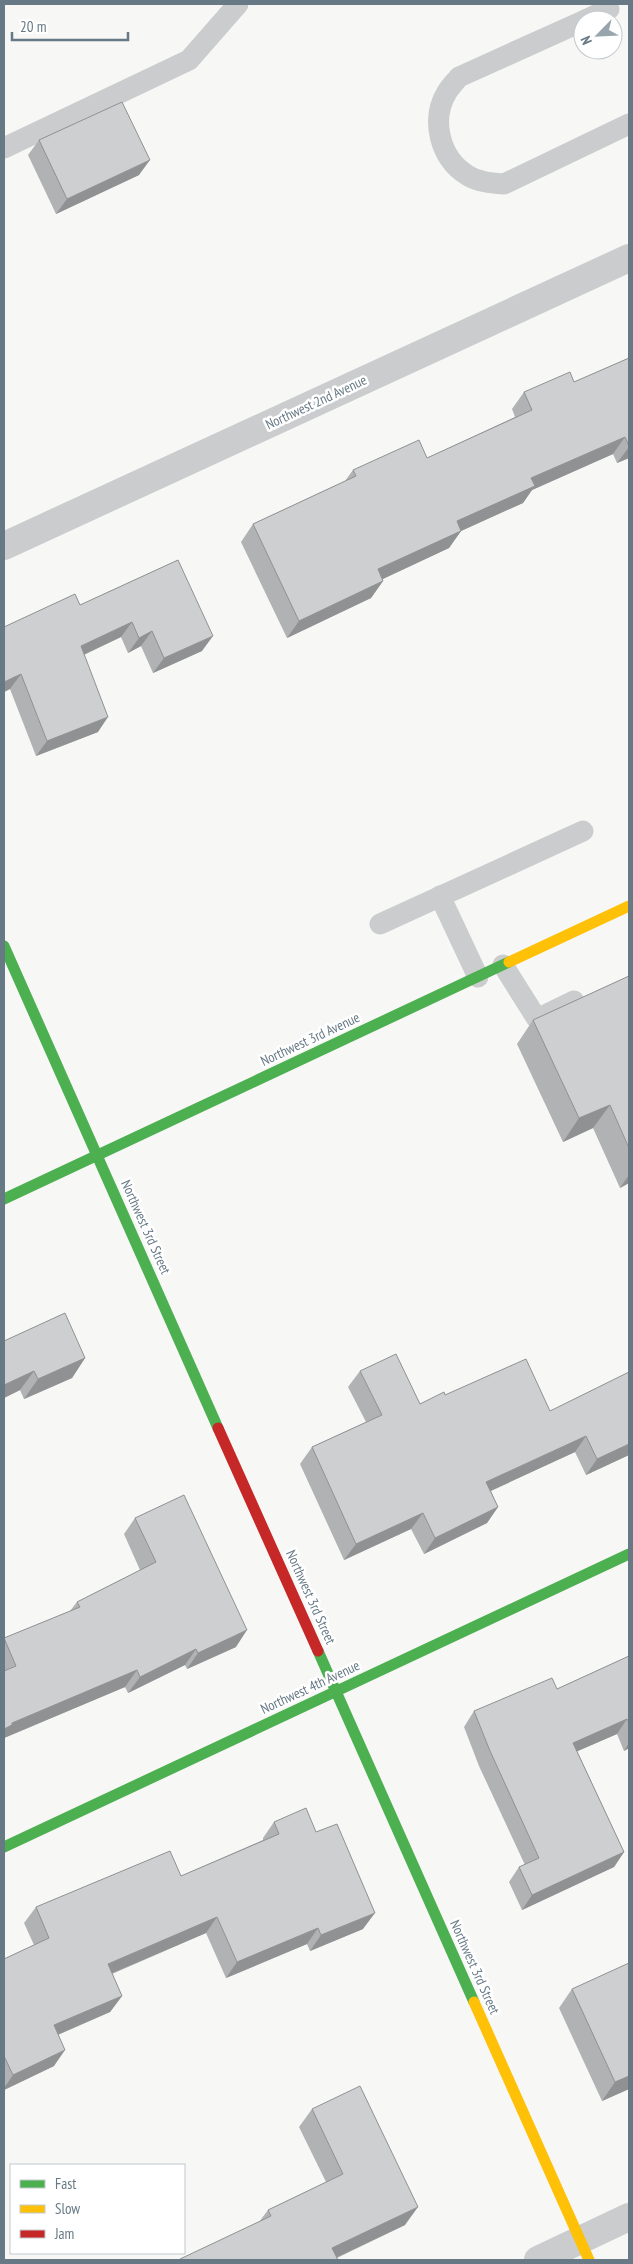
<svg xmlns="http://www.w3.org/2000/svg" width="633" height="2264" font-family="'PT Sans Narrow',sans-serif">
	<rect width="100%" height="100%" fill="#f7f7f6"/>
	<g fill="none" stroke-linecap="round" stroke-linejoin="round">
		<g stroke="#cbcccd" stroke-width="21">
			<polyline points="585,20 609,9"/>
			<path d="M583 21 459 77C455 82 450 87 447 92 430 120 440 158 467 175 478 182 491 183 504 184L629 124"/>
			<polyline points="4,148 189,60 238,4"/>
			<polyline points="440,896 478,977"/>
			<polyline points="380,924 583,831"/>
			<polyline points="503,965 537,1019 574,1001"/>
		</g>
		<g stroke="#cbcccd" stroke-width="28">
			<polyline points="4,546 629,258"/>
			<polyline points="538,2260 629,2217"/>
		</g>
		<g stroke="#4caf50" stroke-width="11">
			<polyline points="4,946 218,1428"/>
			<polyline points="4,1199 509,962"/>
			<polyline points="318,1651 474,2002"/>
			<polyline points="4,1847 629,1554"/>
		</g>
		<g stroke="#ffc107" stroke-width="11">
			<polyline points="509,962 629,906"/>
			<polyline points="474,2002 589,2260"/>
		</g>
		<polyline stroke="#c62828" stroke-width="11" points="218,1428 318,1651"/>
	</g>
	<g fill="#b1b2b3">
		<polygon points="39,140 139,175 56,214 28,155"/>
		<polygon points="629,358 629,458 617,463 613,454 532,490 523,503 461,531 449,548 382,579 383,581 371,598 287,638 241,542 253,524 345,481 353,470 427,458 515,417 512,409 524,392 574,382"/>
		<polygon points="178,560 202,651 153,673 141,646 128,653 121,637 84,655 98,732 36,756 10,689 4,692 80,605"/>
		<polygon points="629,976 629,1183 620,1188 593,1128 563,1142 517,1044 533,1020"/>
		<polygon points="4,1341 85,1358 72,1378 24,1399 20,1390 4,1398"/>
		<polygon points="360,1371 420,1404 445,1395 550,1411 629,1455 586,1475 575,1452 491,1491 498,1507 487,1523 424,1554 411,1529 344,1560 300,1464 312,1447 366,1422 348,1387"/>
		<polygon points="135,1518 236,1647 187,1669 185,1665 128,1693 125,1687 4,1738 4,1639 70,1611 77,1602 140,1570 124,1534"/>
		<polygon points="629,1656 629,1748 624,1751 617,1734 577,1751 624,1852 614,1867 522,1910 509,1882 519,1867 525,1865 479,1766 464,1727 474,1711 557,1689"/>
		<polygon points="274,1822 316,1832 363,1929 310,1951 307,1944 226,1978 206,1933 112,1974 122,1996 110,2012 58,2035 54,2066 4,2090 4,1959 34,1945 24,1923 36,1907 181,1876 263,1840 263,1838"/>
		<polygon points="572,1989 629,2089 602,2101 559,2008"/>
		<polygon points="312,2109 405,2225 337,2258 338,2260 180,2260 259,2222 268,2210 326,2182 299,2127"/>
	</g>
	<g fill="#909192">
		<polygon points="150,160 139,175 56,214 67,199"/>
		<polygon points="625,437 613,454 532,490 523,503 461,531 449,548 366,587 378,569 457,521 531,478"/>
		<polygon points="629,447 629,458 617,463"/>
		<polygon points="383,581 371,598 287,638 299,621"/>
		<polygon points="132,622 121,637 70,661 81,646"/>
		<polygon points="152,631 141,646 128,653 139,638"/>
		<polygon points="213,636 202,651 153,673 164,658"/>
		<polygon points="21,674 10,689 4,692 4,682"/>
		<polygon points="108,717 98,732 36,756 47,741"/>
		<polygon points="610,1105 593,1128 563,1142 579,1118"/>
		<polygon points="629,1175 629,1183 620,1188"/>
		<polygon points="85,1358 72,1378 24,1399 38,1379"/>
		<polygon points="34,1371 20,1390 4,1398 4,1385"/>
		<polygon points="586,1436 575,1452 475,1498 486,1482"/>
		<polygon points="629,1444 629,1455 586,1475 597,1459"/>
		<polygon points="498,1507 487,1523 424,1554 435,1538"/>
		<polygon points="423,1513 411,1529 344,1560 356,1544"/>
		<polygon points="247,1630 236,1647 187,1669 198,1653"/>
		<polygon points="196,1649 185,1665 128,1693 140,1677"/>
		<polygon points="137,1670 125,1687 4,1738 4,1729 12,1723"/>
		<polygon points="627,1719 617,1734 562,1758 573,1743"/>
		<polygon points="629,1743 629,1748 624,1751"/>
		<polygon points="624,1852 614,1867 522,1910 532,1895"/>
		<polygon points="375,1913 363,1929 310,1951 321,1935"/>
		<polygon points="217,1917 206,1933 96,1980 108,1964"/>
		<polygon points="318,1928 307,1944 226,1978 237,1962"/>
		<polygon points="122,1996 110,2012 43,2041 54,2025"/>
		<polygon points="65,2050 54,2066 4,2090 4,2088 13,2075"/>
		<polygon points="629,2076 629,2089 602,2101 615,2082"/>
		<polygon points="418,2207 405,2225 331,2260 332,2248"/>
	</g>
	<g fill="#cecfd0" stroke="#909192">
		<polygon points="122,102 150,160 67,199 39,140"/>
		<polygon points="629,358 629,446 625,437 531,478 535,486 457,521 461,531 378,569 383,581 299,621 253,524 356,476 353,470 419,440 427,458 532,410 524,392 570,372 574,382"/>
		<polygon points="178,560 213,636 164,658 152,631 139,638 132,622 81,646 108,717 47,741 21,674 4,682 4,627 75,594 80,605"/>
		<polygon points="629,976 629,1148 610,1105 579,1118 533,1020"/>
		<polygon points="65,1313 85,1358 38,1379 34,1371 4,1385 4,1341"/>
		<polygon points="396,1354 420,1404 444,1392 445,1395 526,1359 550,1411 629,1372 629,1444 597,1459 586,1436 486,1482 498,1507 435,1538 423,1513 356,1544 312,1447 382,1415 360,1371"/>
		<polygon points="184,1495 247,1630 198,1653 196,1649 140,1677 137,1670 12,1723 12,1725 4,1729 4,1671 16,1666 4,1638 80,1607 77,1602 156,1562 135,1518"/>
		<polygon points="629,1656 629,1723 627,1719 573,1743 624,1852 532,1895 519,1867 539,1858 490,1751 474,1711 552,1678 557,1689"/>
		<polygon points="306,1808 316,1832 337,1824 375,1913 321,1935 318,1928 237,1962 217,1917 108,1964 122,1996 54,2025 65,2050 13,2075 4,2056 4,1959 49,1938 36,1907 170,1851 181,1876 279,1834 274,1822"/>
		<polygon points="629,1963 629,2076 615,2082 572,1989"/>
		<polygon points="360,2086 418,2207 332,2248 338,2260 181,2260 180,2259 271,2216 268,2210 343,2174 312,2109"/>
	</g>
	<g text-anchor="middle" stroke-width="5" stroke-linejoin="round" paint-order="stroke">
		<g font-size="14" fill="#677985" stroke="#fff">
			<text transform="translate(316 402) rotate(-25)" y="5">Northwest 2nd Avenue</text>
			<text transform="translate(310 1039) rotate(-25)" y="5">Northwest 3rd Avenue</text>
			<text transform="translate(146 1227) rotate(66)" y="5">Northwest 3rd Street</text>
			<text transform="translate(311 1597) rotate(66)" y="5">Northwest 3rd Street</text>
			<text transform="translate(310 1687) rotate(-25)" y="5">Northwest 4th Avenue</text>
			<text transform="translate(475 1967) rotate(66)" y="5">Northwest 3rd Street</text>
		</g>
	</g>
	<rect width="633" height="2264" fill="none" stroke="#677985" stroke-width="10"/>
	<rect x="10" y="2164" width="175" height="90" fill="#ffffff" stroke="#c2c9ce"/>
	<rect x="20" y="2180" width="25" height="8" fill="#4caf50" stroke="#c2c9ce"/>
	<text x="55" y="2189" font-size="15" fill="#677985">Fast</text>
	<rect x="20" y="2205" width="25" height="8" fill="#ffc107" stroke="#c2c9ce"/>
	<text x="55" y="2214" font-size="15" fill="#677985">Slow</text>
	<rect x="20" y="2230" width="25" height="8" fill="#c62828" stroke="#c2c9ce"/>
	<text x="55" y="2239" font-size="15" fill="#677985">Jam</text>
	<g transform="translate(598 35) rotate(246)"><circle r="24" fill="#ffffff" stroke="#c2c9ce"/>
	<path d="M0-4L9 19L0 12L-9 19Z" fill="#99a5ad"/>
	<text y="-8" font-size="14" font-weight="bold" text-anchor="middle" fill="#677985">N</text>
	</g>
	<path d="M12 32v8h116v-8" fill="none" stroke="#677985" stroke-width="2.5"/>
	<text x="20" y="32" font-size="15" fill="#677985" stroke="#ffffff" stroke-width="4" paint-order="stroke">20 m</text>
</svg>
